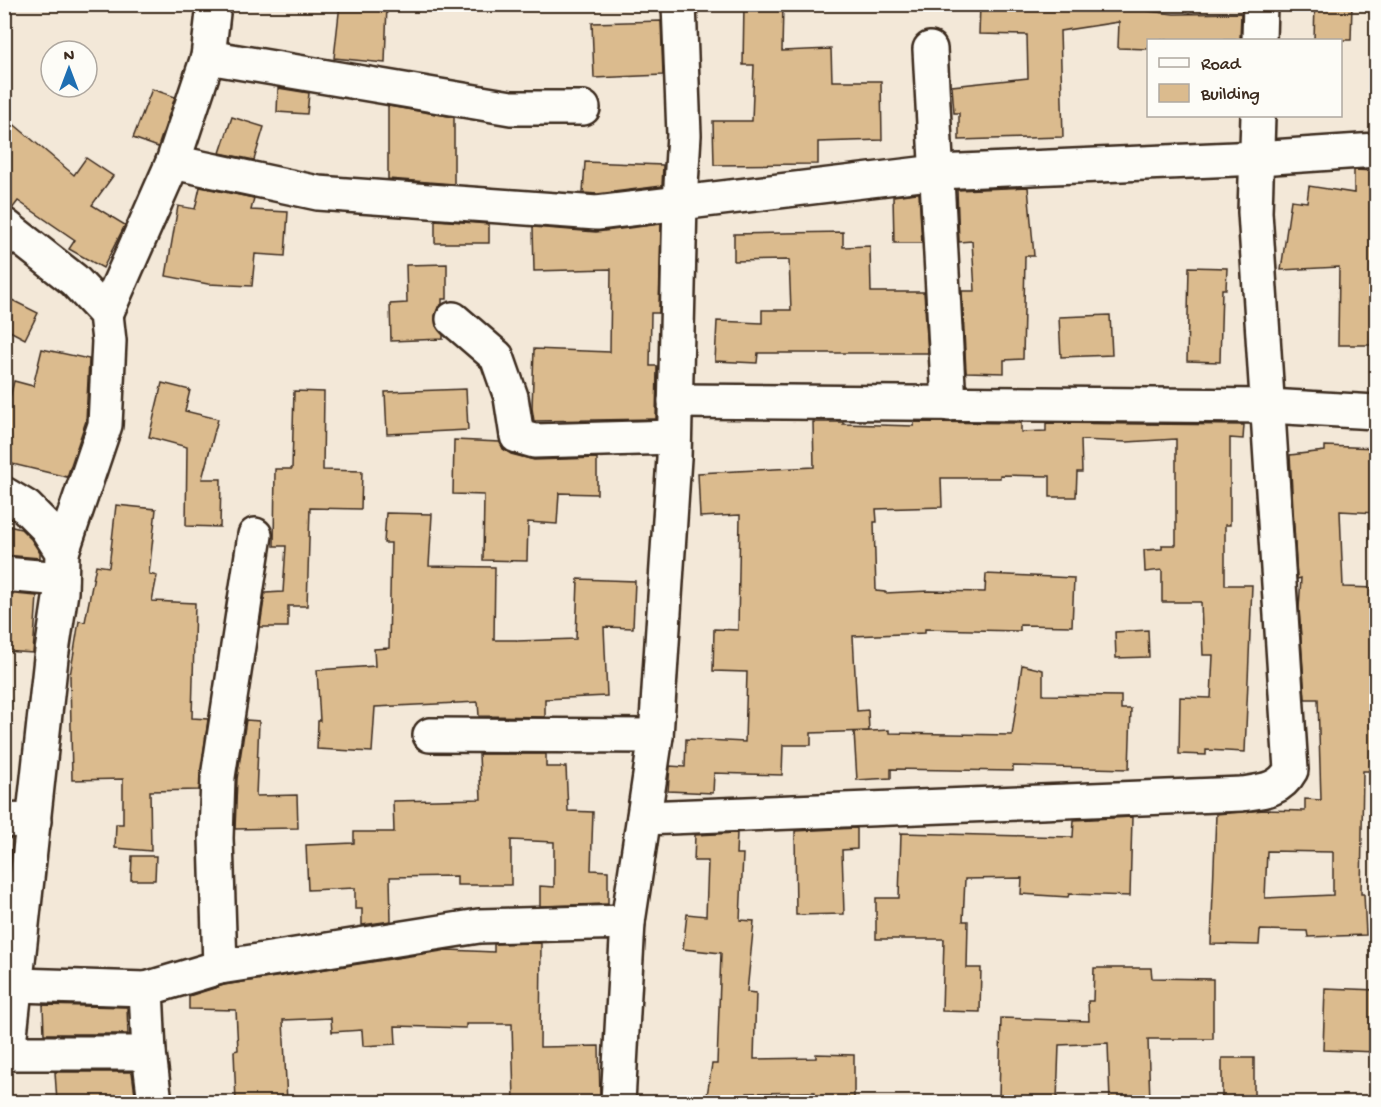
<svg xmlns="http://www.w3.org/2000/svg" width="1381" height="1107" font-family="'Gochi Hand',sans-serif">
	<rect width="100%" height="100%" fill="#f3e8d8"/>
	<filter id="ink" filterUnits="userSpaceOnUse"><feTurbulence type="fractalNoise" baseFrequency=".0167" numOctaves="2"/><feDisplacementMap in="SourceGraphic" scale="12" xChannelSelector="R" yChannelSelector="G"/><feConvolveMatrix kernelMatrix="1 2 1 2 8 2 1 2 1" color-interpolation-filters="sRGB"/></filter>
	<g filter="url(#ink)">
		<g fill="#dbbb8e" stroke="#3b2a1e" stroke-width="1.5" fill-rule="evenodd">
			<polygon points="340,4 387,4 385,63 334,58"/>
			<polygon points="744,4 783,4 782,51 831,49 832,81 881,81 882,140 818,142 818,164 714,165 713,121 752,121 754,65 743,65"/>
			<polygon points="980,4 1147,5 1148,11 1174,14 1241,13 1240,40 1149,40 1149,49 1118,48 1119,22 1060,31 1063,137 959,140 959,113 954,113 952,86 1028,78 1027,35 979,34"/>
			<polygon points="1315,4 1352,4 1351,40 1314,40"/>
			<polygon points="661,21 663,75 594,78 592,23"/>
			<polygon points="278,88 309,93 307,114 277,112"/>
			<polygon points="152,89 175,97 158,147 133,138"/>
			<polygon points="388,106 454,117 454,184 388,179"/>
			<polygon points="4,116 74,175 86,158 113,176 92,205 125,225 103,268 69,249 75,240 18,201 12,209 4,207"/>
			<polygon points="232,117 264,127 254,160 220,153"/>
			<polygon points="585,162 663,165 662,186 597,194 583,193"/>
			<polygon points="1354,170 1377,171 1376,345 1338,345 1339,267 1281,270 1291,200 1307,202 1309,186 1354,193"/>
			<polygon points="200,187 254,198 251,210 288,212 285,256 255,254 252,286 208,284 166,276 178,206 195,209"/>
			<polygon points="1028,187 1034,256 1025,256 1023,359 1004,360 1004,373 966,372 962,291 975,291 972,241 959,242 957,190"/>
			<polygon points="917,193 919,193 922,243 894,243 893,196"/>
			<polygon points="435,220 489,224 489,243 435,243"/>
			<polygon points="661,224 659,313 651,313 650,366 657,366 656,419 534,421 532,408 534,349 610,352 611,269 534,271 533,227 596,232"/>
			<polygon points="843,232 843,247 870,246 871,292 924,292 928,353 758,353 757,363 715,361 717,321 762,323 762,310 791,310 789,260 734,261 734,234"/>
			<polygon points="447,264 447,299 442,299 442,304 438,307 435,316 436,326 443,335 443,339 391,341 390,304 407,303 406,265"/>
			<polygon points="1189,267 1227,268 1226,289 1222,289 1220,362 1187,361"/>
			<polygon points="4,296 38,313 25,339 4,328"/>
			<polygon points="1110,315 1112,355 1061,357 1059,317"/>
			<polygon points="42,349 89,359 86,421 67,477 4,462 4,422 14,381 33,386"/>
			<polygon points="162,383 190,390 185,411 218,419 202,479 221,479 220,527 186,526 187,447 149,437"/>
			<polygon points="466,389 468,430 387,434 385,392"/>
			<polygon points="294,391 324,392 323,470 362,471 361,509 310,508 307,606 288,606 288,627 260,627 265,593 283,592 286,546 274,546 275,469 292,469"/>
			<polygon points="813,422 843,422 843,424 914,426 914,422 1021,423 1021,432 1046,431 1046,423 1244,425 1243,439 1230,438 1230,525 1225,525 1225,585 1252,585 1245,752 1206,750 1206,755 1179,754 1180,697 1211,698 1213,655 1203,655 1201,602 1162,602 1162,570 1145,572 1144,550 1162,549 1162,545 1176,545 1176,439 1127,442 1081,440 1082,472 1077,472 1076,497 1050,497 1050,476 1000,475 1000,478 941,478 942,507 876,509 877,522 874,522 876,591 885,592 885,593 929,591 985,592 986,574 1074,578 1072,626 1020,625 1020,631 925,629 925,633 853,636 857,711 868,710 869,731 811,733 811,745 783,745 782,775 714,773 713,793 668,791 670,766 685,767 686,739 745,742 747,672 713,671 714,629 738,630 740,515 700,517 698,473 814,467"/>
			<polygon points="454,440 500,442 503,449 511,454 534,460 597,458 597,494 559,493 557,524 528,522 527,561 483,560 484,495 453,494"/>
			<path d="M1325 446 1377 448V513L1340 511 1343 587 1377 588V656H1375L1371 718 1377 719V771H1363L1361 894H1364L1366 935 1308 937 1307 931 1260 930 1259 945 1211 944 1216 814 1264 810 1305 811V799L1321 800 1318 699H1305L1299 608 1301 578 1297 579 1290 455 1325 451ZM1267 851 1333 852V895L1265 898Z"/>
			<polygon points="116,505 156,509 149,574 157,576 152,601 195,603 192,718 208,719 199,790 150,791 151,851 115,848 116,824 123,824 123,779 72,780 70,676 79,621 85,622 96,565 109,567"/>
			<polygon points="386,513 432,514 429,566 495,567 494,640 517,640 517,641 576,639 578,579 635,581 633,628 604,627 607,696 545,699 545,717 479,716 478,702 375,707 372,752 317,749 318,721 320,721 317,670 375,666 374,649 389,648 391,543 384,543"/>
			<polygon points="4,525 21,529 31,539 40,553 40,558 4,555"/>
			<polygon points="4,593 37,596 33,653 4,651"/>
			<polygon points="1148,630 1149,657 1116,658 1115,632"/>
			<polygon points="1022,665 1043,670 1043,695 1121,696 1121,709 1131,709 1129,769 1013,766 1013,771 891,769 891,778 857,780 854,732 889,730 889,733 1012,735"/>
			<polygon points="246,720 259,721 256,796 297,795 298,828 235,829 237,779"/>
			<polygon points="479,754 546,754 546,767 566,767 568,811 593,812 591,870 608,871 608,904 540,906 540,886 554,887 554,842 511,840 511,885 457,885 457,876 390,877 391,921 362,925 362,909 355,909 355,888 308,890 306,845 354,843 354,832 394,832 393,801 481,799"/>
			<polygon points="1132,817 1130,896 1069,894 1068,897 1021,894 1022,878 965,879 963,921 968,921 967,968 981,968 980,1012 942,1011 944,939 876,939 876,898 899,898 901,833 1073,837 1074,820"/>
			<polygon points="857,828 857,849 842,850 844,914 796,915 795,831"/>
			<polygon points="737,833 736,854 743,854 740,920 754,921 747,992 756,993 754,1059 816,1058 816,1054 854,1055 854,1102 815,1102 815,1092 747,1093 746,1102 706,1102 712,1064 717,1064 721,953 683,949 687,914 706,916 708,861 694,861 695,835"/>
			<polygon points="132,856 156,856 155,880 131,880"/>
			<polygon points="541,943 540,1047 599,1046 600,1102 514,1102 512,1024 466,1024 466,1028 395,1026 396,1044 363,1046 362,1030 332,1032 331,1018 283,1020 287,1102 236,1102 234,1051 238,1050 236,1010 189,1009 189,996 224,985 448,950 494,952 494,944"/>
			<polygon points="1094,968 1151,968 1152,978 1213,979 1213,1039 1148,1039 1150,1102 1110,1102 1108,1043 1059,1045 1057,1100 999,1098 1001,1018 1089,1021 1088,1001 1093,1001"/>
			<polygon points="1325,988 1377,990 1377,1052 1323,1050"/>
			<polygon points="43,1005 127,1007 128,1034 44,1034"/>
			<rect x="1222" y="1058" width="32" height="44"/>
			<polygon points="55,1072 132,1072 136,1102 57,1102"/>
		</g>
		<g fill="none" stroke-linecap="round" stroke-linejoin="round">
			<defs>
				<g id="minor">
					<polyline points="1259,40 1260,4"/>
					<polyline points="930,49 949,404"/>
					<polyline points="208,57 511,108 583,108"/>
					<polyline points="173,162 318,193 597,213 937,172 1258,158 1376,150"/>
					<polyline points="4,225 74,280 106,314 109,341 105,425 62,552"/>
					<polyline points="106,314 173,162 208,57 214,4"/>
					<polyline points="453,319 497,357 511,397 517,436 534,441 674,437"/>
					<polyline points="675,401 1268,406 1376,412"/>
					<polyline points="4,494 26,507 46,527 62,552 61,592 51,658 8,1053"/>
					<polyline points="4,574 61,579"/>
					<polyline points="430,735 656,736"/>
					<path d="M644 818 1242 794C1264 791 1280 790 1291 770L1255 212 1258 116"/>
					<polyline points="4,820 34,821"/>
					<polyline points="628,922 656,736 674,458 680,202 684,135 679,4"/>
					<polyline points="220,967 216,838 218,777 255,535"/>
					<polyline points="17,985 146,989"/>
					<polyline points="4,1053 149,1053"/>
					<polyline points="155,1102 149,1053 146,989 220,967 479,926 628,922 618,1102"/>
				</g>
			</defs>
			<use href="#minor" stroke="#3b2a1e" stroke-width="38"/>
			<use href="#minor" stroke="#fdfcf7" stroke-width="33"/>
		</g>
	</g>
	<rect width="1381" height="1107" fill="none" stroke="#fdfcf7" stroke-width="24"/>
	<rect x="12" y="12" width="1357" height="1083" fill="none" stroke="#3b2a1e" stroke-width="2" filter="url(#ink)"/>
	<rect x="1147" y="39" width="195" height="78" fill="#fdfcf7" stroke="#afa8a0" stroke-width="1.5"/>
	<rect x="1159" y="58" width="30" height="9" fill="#fdfcf7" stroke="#afa8a0" stroke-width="1.5"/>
	<text x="1201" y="69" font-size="18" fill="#3b2a1e">Road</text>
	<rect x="1159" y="84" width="30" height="18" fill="#dbbb8e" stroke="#afa8a0" stroke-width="1.5"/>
	<text x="1201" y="99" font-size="18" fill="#3b2a1e">Building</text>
	<g transform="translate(69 69)"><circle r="28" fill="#fdfcf7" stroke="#afa8a0" stroke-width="1.5"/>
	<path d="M0-4.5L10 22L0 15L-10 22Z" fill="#1f6fb2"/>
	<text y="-9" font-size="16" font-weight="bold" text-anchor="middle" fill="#3b2a1e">N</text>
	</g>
</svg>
